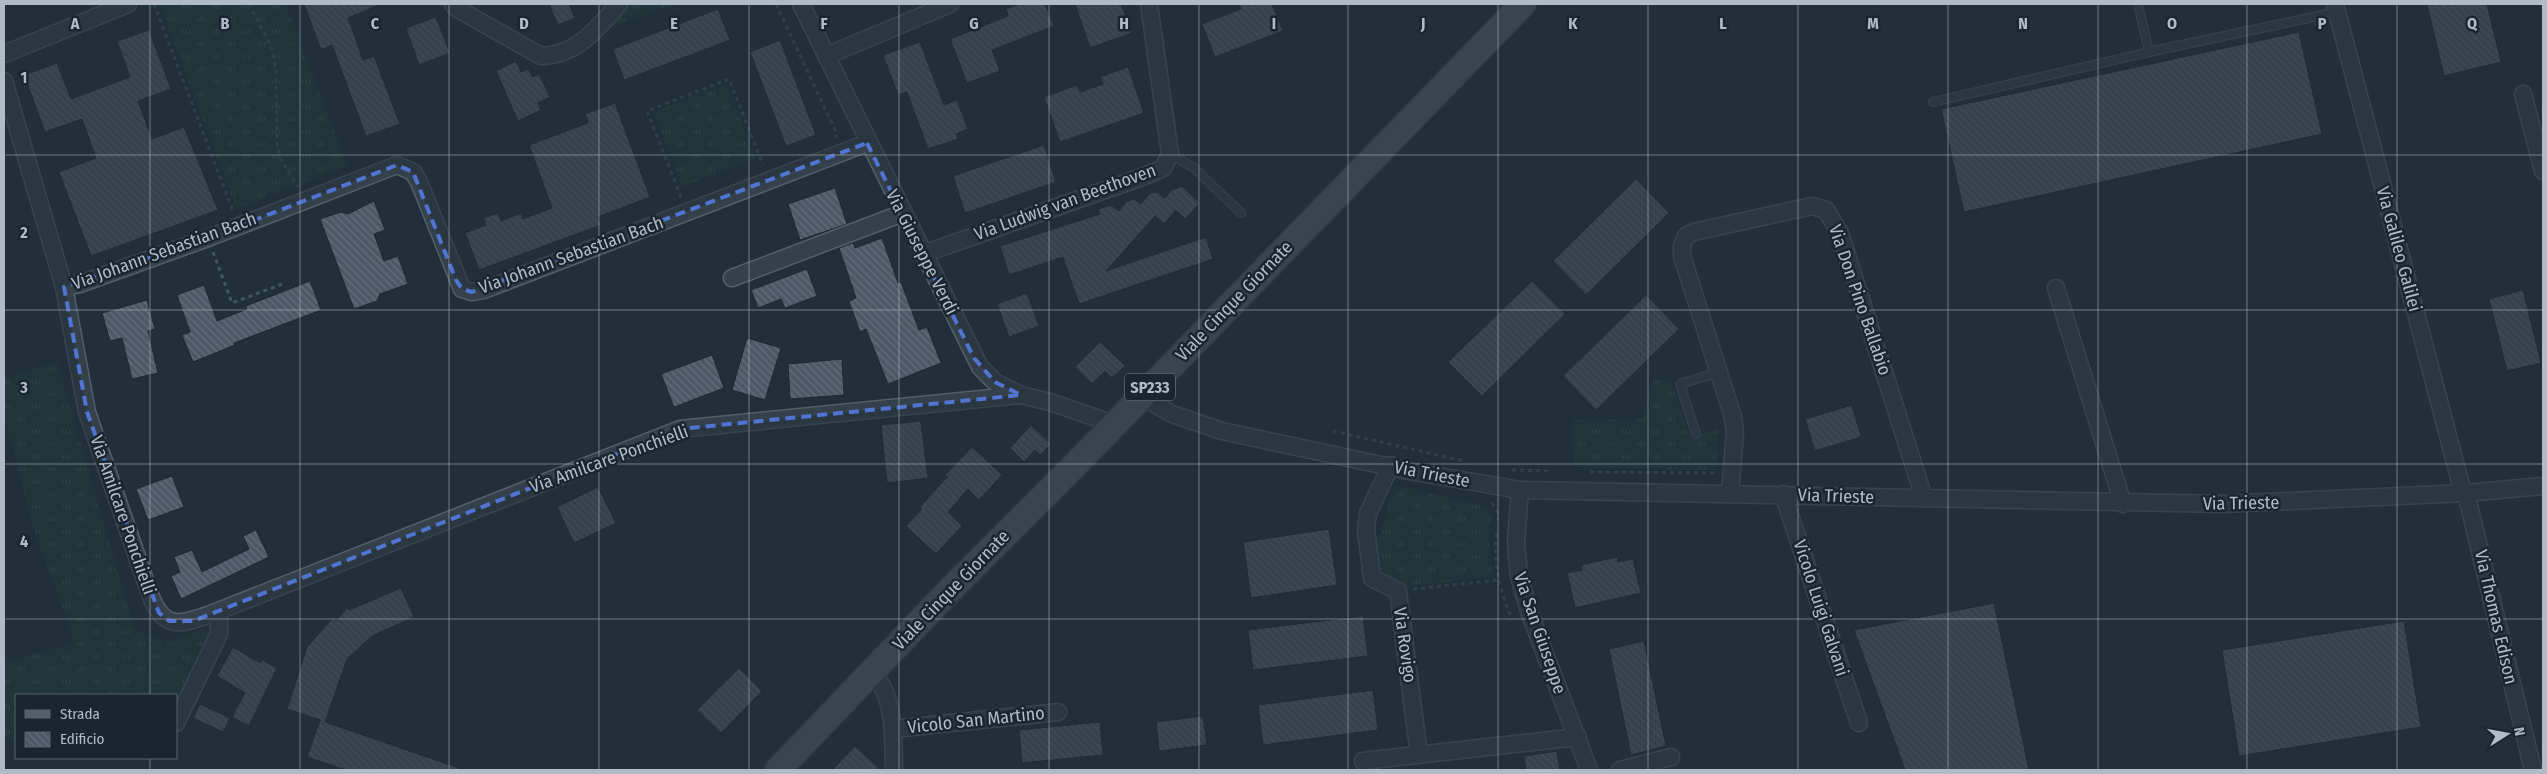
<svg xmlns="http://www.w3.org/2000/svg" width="2547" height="774" font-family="'Fira Sans Condensed',sans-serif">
	<defs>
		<pattern id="grass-tufts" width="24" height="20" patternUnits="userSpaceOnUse" patternTransform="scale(1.25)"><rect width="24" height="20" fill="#233b3b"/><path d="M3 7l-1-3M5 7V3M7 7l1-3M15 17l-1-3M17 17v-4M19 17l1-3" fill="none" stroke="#405556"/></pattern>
		<pattern id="building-back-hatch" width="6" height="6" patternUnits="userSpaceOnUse" patternTransform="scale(1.25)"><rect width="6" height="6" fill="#4a5965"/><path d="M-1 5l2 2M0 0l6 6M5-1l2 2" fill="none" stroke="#626f7a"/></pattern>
	</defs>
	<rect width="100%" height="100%" fill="#212f3a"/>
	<g fill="url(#grass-tufts)">
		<polygon points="161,4 286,4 348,166 236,209 159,5"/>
		<polygon points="631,4 673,4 610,28"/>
		<polygon points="727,83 756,158 682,187 653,112"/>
		<polygon points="57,362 135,630 165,641 203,629 214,637 176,719 176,695 16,695 16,746 4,734 4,662 75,643 32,525 4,413 4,378"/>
		<polygon points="1670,377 1690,438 1719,429 1716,470 1574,467 1572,420 1642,419 1653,382"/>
		<polygon points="1393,485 1486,506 1492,517 1489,544 1493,577 1400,587 1377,575 1372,540 1381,533"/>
	</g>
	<g fill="url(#building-back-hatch)" stroke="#1c2831">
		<polygon points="304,4 381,4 348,18 363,60 374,56 400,124 366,136 332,45 321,50"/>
		<polygon points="549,4 569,4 575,18 558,25"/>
		<polygon points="1019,4 1045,4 1054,26 992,50 1000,71 967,83 950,39 1008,16 1006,9"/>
		<polygon points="1075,4 1121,4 1132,33 1090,48"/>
		<polygon points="1239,4 1272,4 1283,31 1215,57 1202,24 1241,9"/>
		<polygon points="2427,4 2487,4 2501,62 2444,76"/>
		<polygon points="718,9 730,40 624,80 613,49"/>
		<polygon points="436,17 450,53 419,65 406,28"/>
		<polygon points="149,30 171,89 138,101 152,139 184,127 218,210 91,256 59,172 96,158 82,119 45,132 24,75 57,63 71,99 130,77 117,41"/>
		<polygon points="2299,32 2322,134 1964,212 1941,109"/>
		<polygon points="780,40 816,135 786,146 750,52"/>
		<polygon points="920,42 944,105 957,100 968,129 956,134 958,139 928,149 907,92 898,95 883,55"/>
		<polygon points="516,61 521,72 528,69 533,77 539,74 550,97 538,103 541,110 518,121 496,71"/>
		<polygon points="1128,67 1144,113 1060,142 1044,97 1077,85 1080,92 1103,84 1100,77"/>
		<polygon points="615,103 650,197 598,217 601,225 479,270 465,233 486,225 484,218 498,213 501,221 521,213 523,219 552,208 529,145 588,123 585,114"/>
		<polygon points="1044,145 1056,182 965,213 953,176"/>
		<polygon points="1636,179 1669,213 1586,295 1553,261"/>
		<polygon points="1182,186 1200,203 1185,219 1176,210 1164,224 1155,216 1106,271 1206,237 1213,259 1079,304 1063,257 1009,275 1000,246 1100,214 1098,209 1111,205 1119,211 1126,202 1134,199 1141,204 1150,193 1157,192 1165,198 1172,190"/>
		<polygon points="835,188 847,224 800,240 788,204"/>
		<polygon points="374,201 385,230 374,234 384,261 398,256 408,284 380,294 377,301 354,309 320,219 341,212 348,214"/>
		<polygon points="882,238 898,283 901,282 919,330 927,327 941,363 888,384 866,329 860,332 849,301 856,298 839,248 853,243 855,248"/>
		<polygon points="807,269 817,296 785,308 781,299 758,308 751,290"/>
		<polygon points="310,281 321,310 234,343 235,345 193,362 182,335 190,332 177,295 204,285 217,321 247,309 246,306"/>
		<polygon points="1532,281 1565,314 1482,396 1448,362"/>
		<polygon points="2523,290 2541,363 2507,371 2489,299"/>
		<polygon points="1027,293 1039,326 1009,337 997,304"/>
		<polygon points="1646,295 1679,329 1596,410 1563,376"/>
		<polygon points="147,300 155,329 148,331 158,373 132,379 122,338 110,341 102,313"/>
		<polygon points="747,338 781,348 765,400 732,390"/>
		<polygon points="1100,342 1125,366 1112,378 1105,371 1092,384 1075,367"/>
		<polygon points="712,355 724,388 674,407 661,374"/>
		<polygon points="842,359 844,395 790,399 788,364"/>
		<polygon points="1852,405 1861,437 1815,451 1805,419"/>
		<polygon points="921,421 928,478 887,483 881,425"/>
		<polygon points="1031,425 1051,444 1040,455 1035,450 1024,462 1010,448"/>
		<polygon points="972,447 1002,475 979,500 968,489 948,512 962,526 936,554 906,526 922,509 920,507 948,476 943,477"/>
		<polygon points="172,476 184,507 148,520 136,489"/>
		<polygon points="598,487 616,523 574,543 557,507"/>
		<polygon points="1329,529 1337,585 1251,598 1243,542"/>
		<polygon points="256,530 269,557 181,599 171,576 180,572 174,557 192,550 202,572 249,549 243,536"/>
		<polygon points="1617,557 1618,562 1633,559 1641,593 1575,608 1567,573 1582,570 1581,565"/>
		<polygon points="401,588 414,617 372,636 347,659 325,722 459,768 458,770 346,770 307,757 320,720 287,709 307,647 333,618 336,621 347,608 349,610"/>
		<polygon points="1994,603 2029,770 1905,770 1854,630"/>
		<polygon points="1363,616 1368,656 1253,670 1248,630"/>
		<polygon points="2404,621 2421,727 2239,756 2222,650"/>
		<polygon points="1644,641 1666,746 1631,755 1609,649"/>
		<polygon points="233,647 260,663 262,660 277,668 249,726 232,717 245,693 217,676"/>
		<polygon points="739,668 762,691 721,733 697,710"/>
		<polygon points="1373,690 1378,730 1263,745 1258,705"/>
		<polygon points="200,704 230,718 223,732 193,718"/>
		<polygon points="1203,716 1207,745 1159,751 1156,722"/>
		<polygon points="1100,722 1103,755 1022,763 1019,730"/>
		<polygon points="855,746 881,770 832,770"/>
		<polygon points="1557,751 1560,770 1526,770 1524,756"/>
	</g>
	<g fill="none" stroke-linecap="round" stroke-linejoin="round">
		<defs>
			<g id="lane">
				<polyline points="2138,4 2149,52 2337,12"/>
				<polyline points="1933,102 2149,52"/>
				<polyline points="1170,154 1194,168 1241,213"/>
				<polyline points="1696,434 1680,384 1719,372"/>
			</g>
			<g id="street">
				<path d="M453 4 456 8 541 56C578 55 596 29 619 4"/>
				<polyline points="801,4 980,367 995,382 1021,395 1050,402 1114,424"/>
				<polyline points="2335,4 2463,493"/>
				<polyline points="4,54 128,4"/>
				<polyline points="826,56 950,4"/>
				<path d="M4 81 64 287 87 412 151 597C164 629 180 625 208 615L680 429 1021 395"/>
				<polyline points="2523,94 2543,171"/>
				<polyline points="923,254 1145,176 1163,168 1170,154 1149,4"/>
				<polyline points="732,278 903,213"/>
				<polyline points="64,287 80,284 208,238 397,165 413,172 419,182 462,289 472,292 484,290 867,143"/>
				<polyline points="2056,288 2123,504"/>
				<polyline points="1141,396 1172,414 1222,431 1409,471 1520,490 2224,504 2466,493 2543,486"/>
				<polyline points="1391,465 1368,513 1366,530 1372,578 1398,591 1419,755"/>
				<polyline points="1520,490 1516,541 1519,577 1530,614 1589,770"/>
				<polyline points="1730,493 1735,432 1733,417 1682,256 1682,245 1686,236 1694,232 1812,206 1826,210 1840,233 1924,498"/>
				<polyline points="2466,493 2533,770"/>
				<polyline points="1783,494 1859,723"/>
				<path d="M873 673C896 699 893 737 894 770"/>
				<polyline points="176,723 219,634 219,611"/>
				<polyline points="893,729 1058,712"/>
				<polyline points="1363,761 1578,737"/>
				<polyline points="1620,770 1671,757"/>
			</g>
			<polyline id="primary" points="778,770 953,587 1078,462 1523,4"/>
		</defs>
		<use href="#lane" stroke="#535e68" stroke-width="10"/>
		<use href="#street" stroke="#535e68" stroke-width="19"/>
		<use href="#primary" stroke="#3e4a53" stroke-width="28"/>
		<g stroke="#415757" stroke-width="3" stroke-dasharray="4 4" stroke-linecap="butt">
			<polyline points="154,4 233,211"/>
			<polyline points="249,4 271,46 276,71 277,143 280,158 298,187"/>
			<polyline points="776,4 835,130 836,138"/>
			<polyline points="681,197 647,111 729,79 763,165"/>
			<polyline points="213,252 232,303 285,283"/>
			<polyline points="1333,431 1464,461"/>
			<polyline points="1512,470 1549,471"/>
			<polyline points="1590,472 1716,473"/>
			<polyline points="1492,503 1498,513 1498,520"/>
			<path d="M1497 533C1492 563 1501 592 1512 620"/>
			<polyline points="1413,589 1499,580"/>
		</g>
		<use href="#lane" stroke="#35414a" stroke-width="8"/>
		<use href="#street" stroke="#35414a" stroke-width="16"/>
		<use href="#primary" stroke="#53606a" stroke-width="25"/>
	</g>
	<path d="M0 0H2547V774H0ZM867 143 974 358 995 382 1021 395 680 429 193 621H169L159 613 87 412 64 287 208 238 397 165 413 172 456 280 462 289 472 292Z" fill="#212f3a" fill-opacity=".55" fill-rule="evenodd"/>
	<path fill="none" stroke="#5074d2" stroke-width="4" stroke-dasharray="10 6" stroke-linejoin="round" d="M867 143 974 358 995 382 1021 395 680 429 193 621H169L159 613 87 412 64 287 208 238 397 165 413 172 456 280 462 289 472 292Z"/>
	<path fill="none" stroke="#b0bbc6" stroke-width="1" stroke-opacity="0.55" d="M150 4V695M300 4V770M449 4V770M599 4V770M749 4V770M899 4V770M1049 4V770M1199 4V770M1348 4V770M1498 4V770M1648 4V770M1798 4V770M1948 4V770M2098 4V770M2247 4V770M2397 4V770M4 155H2543M4 310H2543M4 464H2543M4 619H2543M150 758V770"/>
	<g text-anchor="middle" stroke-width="5" stroke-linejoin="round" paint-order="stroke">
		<rect fill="#1a262f" stroke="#838e99" stroke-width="1" x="1125" y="373.5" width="50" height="27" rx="4"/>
		<g font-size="16" font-weight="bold" fill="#b0bbc6">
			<text x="1150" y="393">SP233</text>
		</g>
		<g font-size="18" fill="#b0bbc6" stroke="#1a262f">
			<text transform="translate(1065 202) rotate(-20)" y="6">Via Ludwig van Beethoven</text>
			<text transform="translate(2399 249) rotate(75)" y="6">Via Galileo Galilei</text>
			<text transform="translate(164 251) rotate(-20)" y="6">Via Johann Sebastian Bach</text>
			<text transform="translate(922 252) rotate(63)" y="6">Via Giuseppe Verdi</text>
			<text transform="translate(571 255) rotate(-20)" y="6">Via Johann Sebastian Bach</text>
			<text transform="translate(1860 300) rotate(71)" y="6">Via Don Pino Ballabio</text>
			<text transform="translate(1234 301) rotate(-46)" y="6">Viale Cinque Giornate</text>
			<text transform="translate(609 459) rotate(-20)" y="6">Via Amilcare Ponchielli</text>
			<text transform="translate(1432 474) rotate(11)" y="6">Via Trieste</text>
			<text transform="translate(1836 496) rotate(2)" y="6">Via Trieste</text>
			<text transform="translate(2241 503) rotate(-1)" y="6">Via Trieste</text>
			<text transform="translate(123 515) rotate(71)" y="6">Via Amilcare Ponchielli</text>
			<text transform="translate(951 590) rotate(-46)" y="6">Viale Cinque Giornate</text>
			<text transform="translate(1821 608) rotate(72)" y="6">Vicolo Luigi Galvani</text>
			<text transform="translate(2496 617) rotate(77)" y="6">Via Thomas Edison</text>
			<text transform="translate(1540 633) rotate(71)" y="6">Via San Giuseppe</text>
			<text transform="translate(1405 645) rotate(82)" y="6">Via Rovigo</text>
			<text transform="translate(976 720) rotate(-6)" y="6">Vicolo San Martino</text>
		</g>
	</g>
	<g font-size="16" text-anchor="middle" font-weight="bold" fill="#b0bbc6" stroke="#1a262f" stroke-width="5" stroke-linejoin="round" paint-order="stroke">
		<text x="75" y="29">A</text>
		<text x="225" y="29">B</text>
		<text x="375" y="29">C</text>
		<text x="524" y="29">D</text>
		<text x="674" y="29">E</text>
		<text x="824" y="29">F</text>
		<text x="974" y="29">G</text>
		<text x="1124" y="29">H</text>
		<text x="1274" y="29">I</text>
		<text x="1423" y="29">J</text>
		<text x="1573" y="29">K</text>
		<text x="1723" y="29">L</text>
		<text x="1873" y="29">M</text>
		<text x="2023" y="29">N</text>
		<text x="2172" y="29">O</text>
		<text x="2322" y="29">P</text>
		<text x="2472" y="29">Q</text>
		<text x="24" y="83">1</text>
		<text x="24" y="238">2</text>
		<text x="24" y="393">3</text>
		<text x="24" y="547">4</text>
	</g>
	<rect width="2547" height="774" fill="none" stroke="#b0bbc6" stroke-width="10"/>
	<rect x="15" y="694" width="162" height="65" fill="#1a262f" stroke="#56626b"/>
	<rect x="25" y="710" width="25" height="8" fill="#53606a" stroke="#56626b"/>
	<text x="60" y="719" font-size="15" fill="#b0bbc6">Strada</text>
	<rect x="25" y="732" width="25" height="15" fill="url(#building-back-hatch)" stroke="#56626b"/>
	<text x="60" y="744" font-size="15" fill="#b0bbc6">Edificio</text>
	<g transform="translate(2507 734) rotate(79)" stroke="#1a262f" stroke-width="4" paint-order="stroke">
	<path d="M0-4L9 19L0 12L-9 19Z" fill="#b0bbc6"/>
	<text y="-8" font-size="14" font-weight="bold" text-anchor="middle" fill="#b0bbc6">N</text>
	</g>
</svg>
